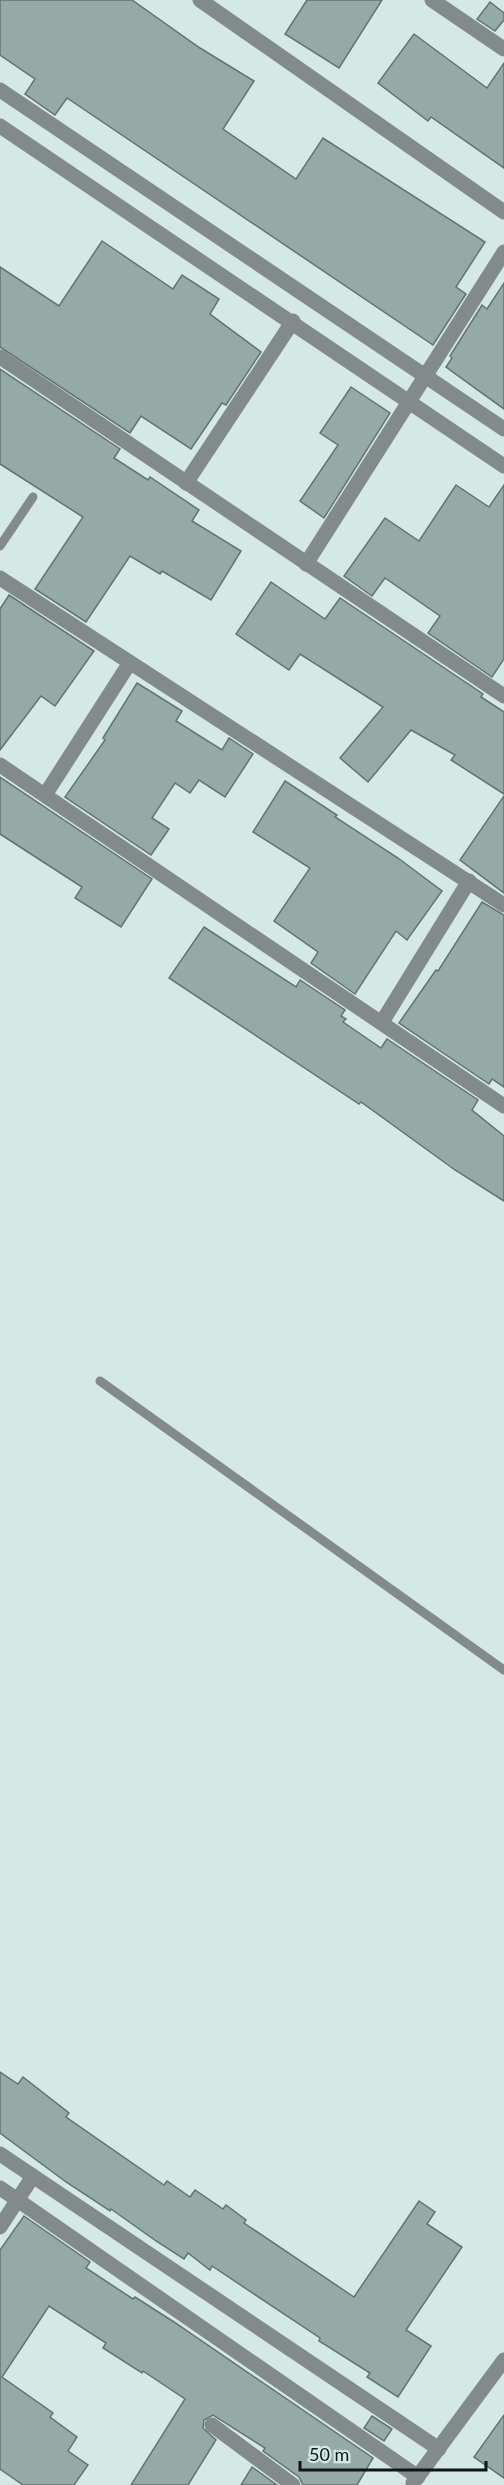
<svg xmlns="http://www.w3.org/2000/svg" width="504" height="2485" font-family="Lato,sans-serif">
	<rect width="100%" height="100%" fill="#d4e9e5"/>
	<g fill="#95aaa6" stroke="#617470" stroke-width="1.5">
		<polygon points="0,0 132,0 200,48 254,81 223,129 296,179 323,138 485,242 456,287 466,294 433,345 67,98 55,115 25,94 35,79 0,55"/>
		<polygon points="307,0 382,0 339,68 285,34"/>
		<polygon points="490,2 504,13 504,20 495,31 477,19"/>
		<polygon points="414,34 487,88 504,63 504,168 431,117 428,121 378,83"/>
		<polygon points="102,241 173,289 182,275 219,299 210,314 261,352 226,405 222,403 191,449 141,416 130,433 0,347 0,267 59,306"/>
		<polygon points="504,283 504,409 446,367 452,358 450,356 482,305 487,309"/>
		<polygon points="0,369 120,449 114,458 148,480 150,477 199,510 192,521 241,551 211,600 162,571 160,574 130,556 86,622 35,589 83,517 0,464"/>
		<polygon points="351,387 390,413 324,518 300,501 338,445 320,433"/>
		<polygon points="456,485 489,507 504,485 504,659 492,677 428,633 440,616 385,578 372,596 344,576 385,518 419,541"/>
		<polygon points="271,582 325,619 340,598 483,694 481,697 504,712 504,794 451,760 455,755 411,730 368,782 340,758 383,707 300,654 289,670 236,634"/>
		<polygon points="9,595 94,651 55,706 41,696 0,750 0,609"/>
		<polygon points="137,683 182,711 176,721 222,750 229,738 253,754 225,797 199,780 190,793 175,783 152,818 169,829 151,855 65,797 105,740 103,738"/>
		<polygon points="0,777 152,879 121,927 75,898 82,887 0,834"/>
		<polygon points="285,781 337,815 335,817 398,858 442,891 407,940 396,931 355,994 311,963 318,952 274,921 310,868 253,832"/>
		<polygon points="504,796 504,893 460,860"/>
		<polygon points="482,902 504,915 504,1087 492,1079 489,1084 399,1023 436,970 438,971"/>
		<polygon points="204,927 296,987 300,980 345,1010 341,1016 346,1019 343,1022 381,1048 387,1039 478,1100 472,1110 504,1136 504,1201 455,1170 361,1102 359,1104 169,978"/>
		<polygon points="0,2072 18,2084 23,2077 69,2113 66,2117 164,2185 167,2181 190,2197 195,2190 223,2209 226,2205 246,2220 244,2223 354,2297 419,2201 435,2212 427,2224 462,2247 406,2330 431,2346 398,2397 367,2377 370,2373 319,2341 320,2338 212,2266 210,2270 188,2253 184,2259 156,2241 111,2209 110,2211 66,2182 0,2133"/>
		<polygon points="24,2216 90,2262 86,2268 133,2299 135,2297 174,2322 373,2458 357,2485 303,2485 299,2477 263,2451 265,2448 213,2415 204,2420 203,2428 216,2440 188,2485 131,2485 185,2399 143,2371 142,2373 103,2348 106,2343 49,2306 2,2377 53,2413 50,2417 77,2437 68,2451 88,2465 74,2485 23,2485 0,2469 0,2250"/>
		<polygon points="504,2415 504,2478 474,2457"/>
		<polygon points="372,2416 392,2429 384,2441 364,2428"/>
		<polygon points="252,2467 277,2485 241,2485"/>
	</g>
	<g fill="none" stroke-linecap="round" stroke-linejoin="round">
		<g stroke="#828b89" stroke-width="9">
			<polyline points="0,546 33,497"/>
			<polyline points="100,1381 504,1670"/>
		</g>
		<g stroke="#828b89" stroke-width="15">
			<polyline points="200,0 504,212"/>
			<polyline points="432,0 504,49"/>
			<polyline points="0,90 504,429"/>
			<polyline points="0,126 504,466"/>
			<polyline points="0,357 504,696"/>
			<polyline points="186,483 293,321"/>
			<polyline points="306,564 504,252"/>
			<polyline points="0,578 504,905"/>
			<polyline points="0,765 504,1106"/>
			<polyline points="45,795 129,664"/>
			<polyline points="382,1022 469,881"/>
			<polyline points="0,2154 439,2449"/>
			<polyline points="0,2188 418,2477"/>
			<polyline points="0,2227 33,2176"/>
			<polyline points="212,2425 293,2485"/>
			<polyline points="413,2483 504,2360"/>
		</g>
	</g>
	<path d="M300 2461v9h186v-9" fill="none" stroke="#0f1615" stroke-width="3"/>
	<text x="309" y="2461" font-size="18" fill="#0f1615" stroke="#d4e9e5" stroke-width="4.5" paint-order="stroke">50 m</text>
</svg>
